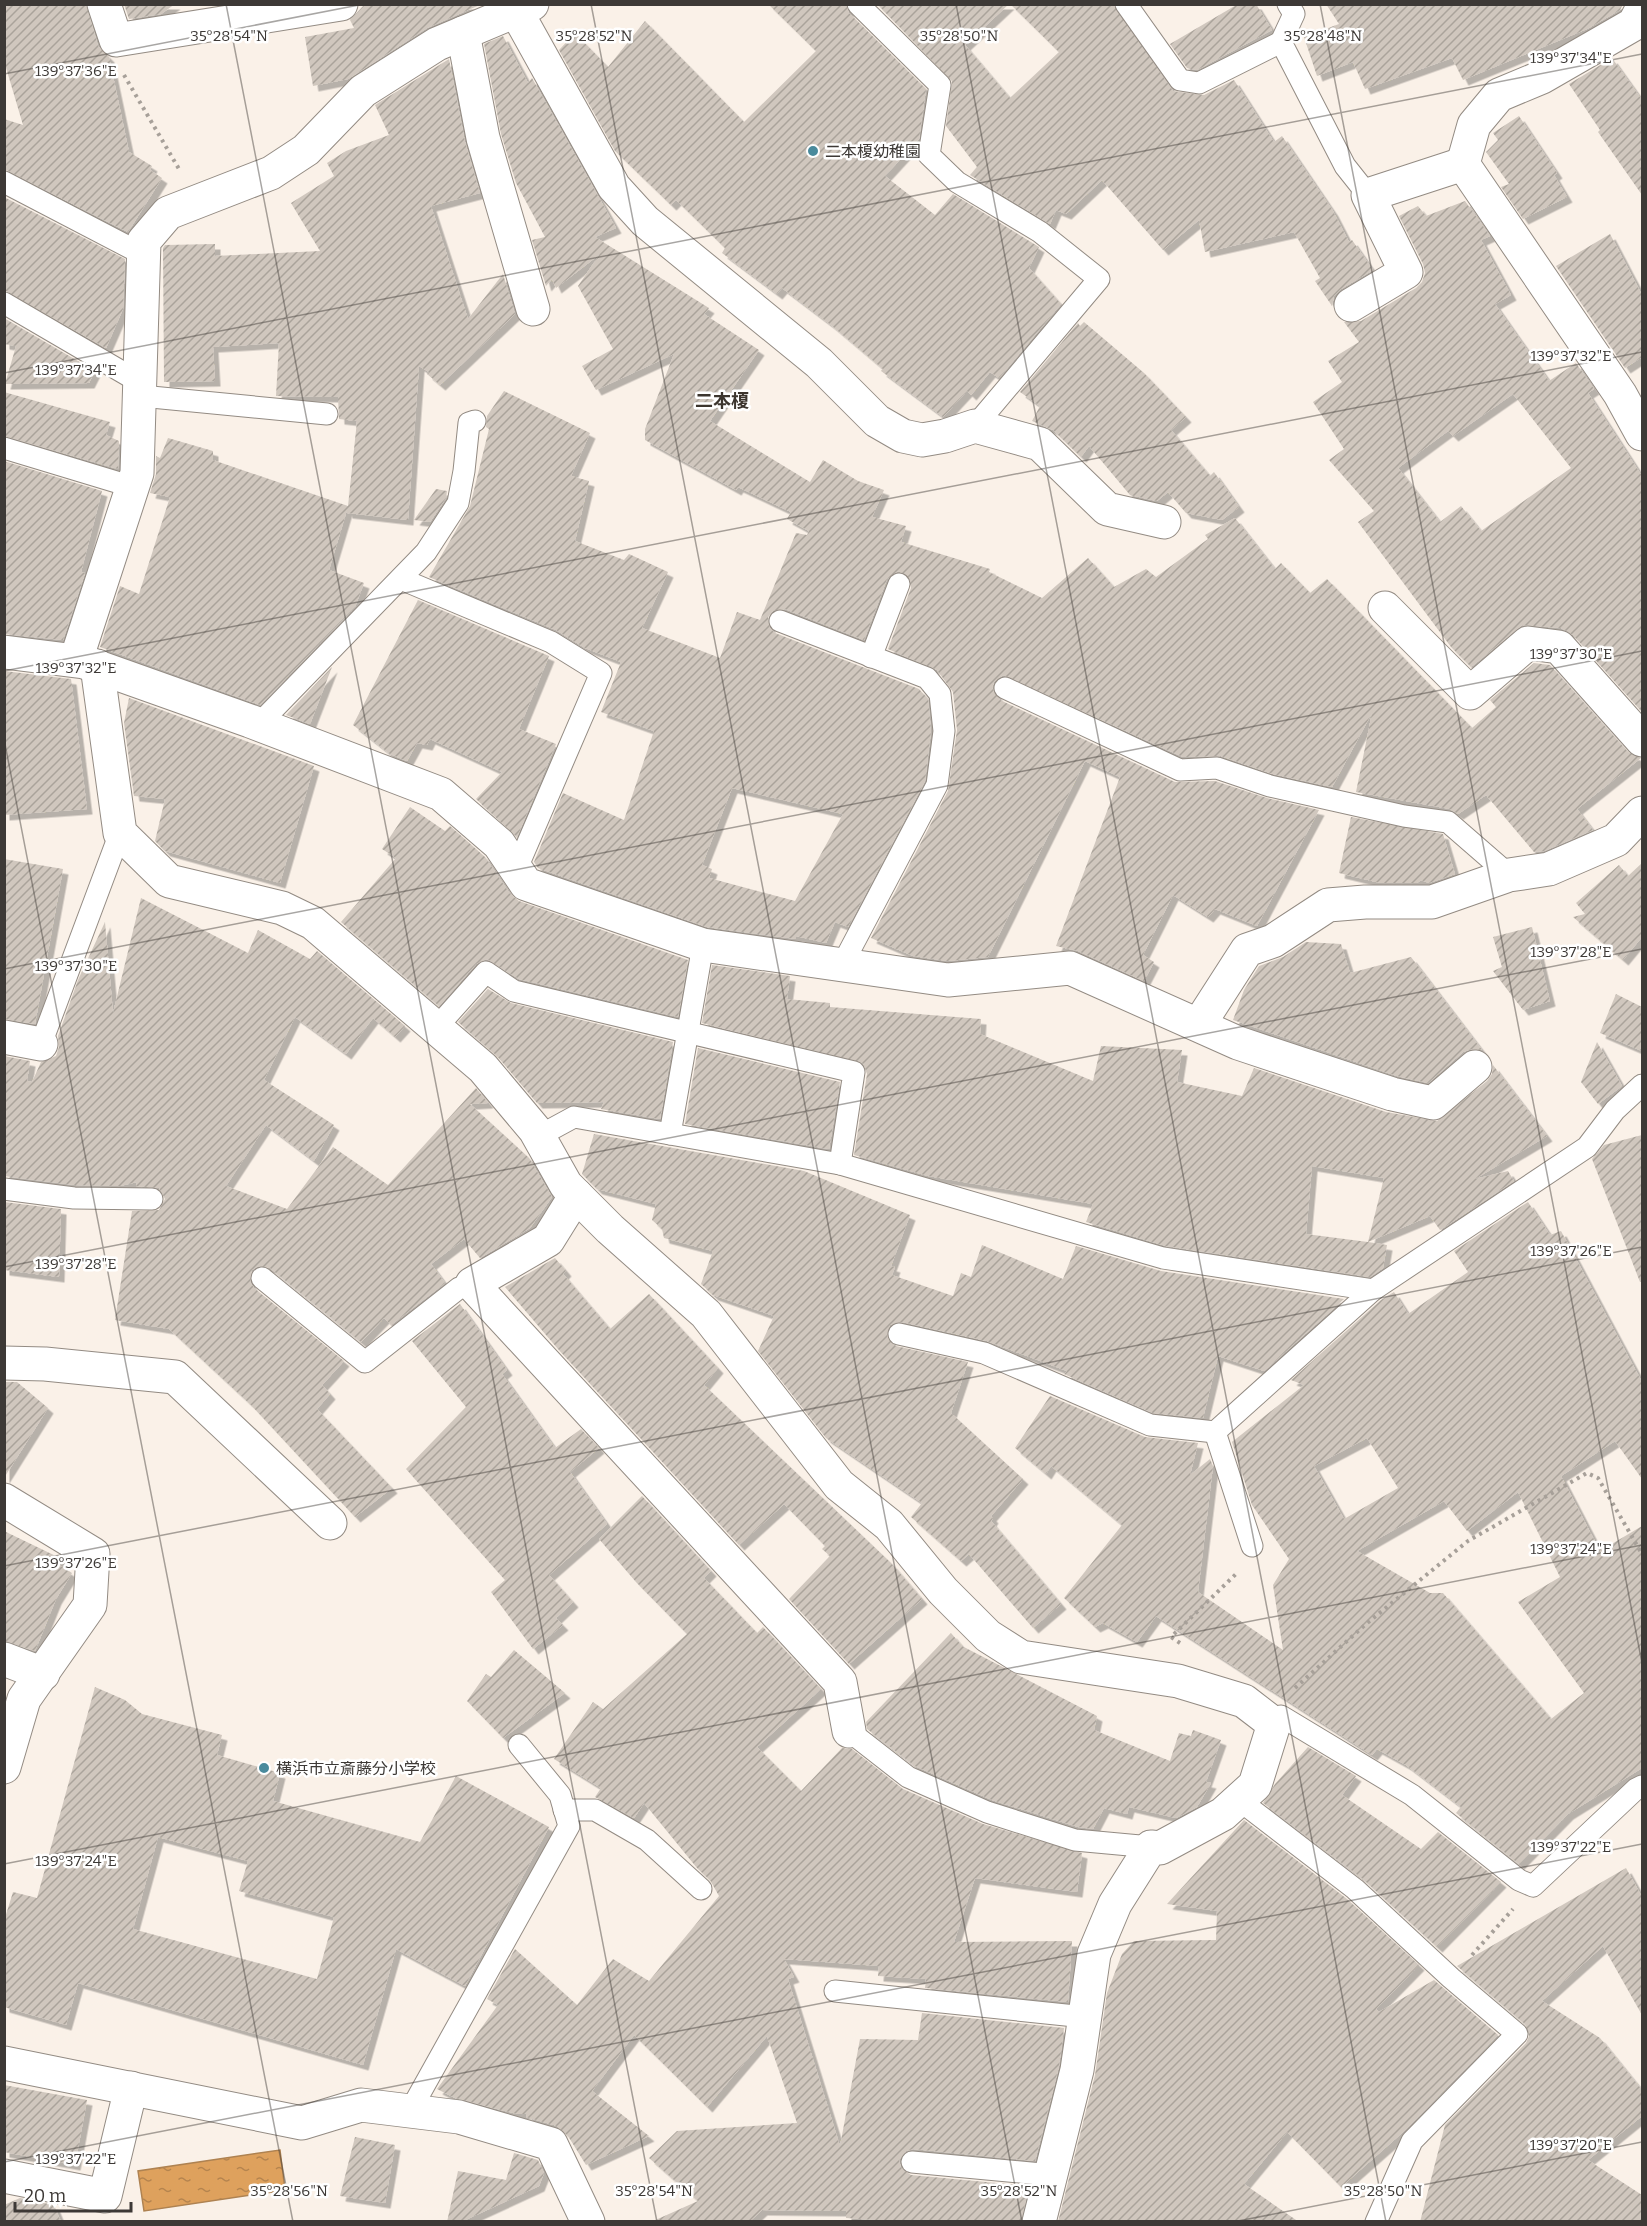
<svg xmlns="http://www.w3.org/2000/svg" width="1647" height="2226" font-family="Bitter,'Noto Sans JP',serif">
<defs>
<pattern id="water-ripples" width="26" height="14" patternUnits="userSpaceOnUse" patternTransform="scale(1.5)"><rect width="26" height="14" fill="#dea15d"/><path d="M2 4q2-2 4 0t4 0M15 11q2-2 4 0t4 0" fill="none" stroke="#b5844e"/></pattern>
<pattern id="building-hatch" width="6" height="6" patternUnits="userSpaceOnUse" patternTransform="scale(1.5)"><rect width="6" height="6" fill="#d0c7be"/><path d="M-1 1l2-2M0 6l6-6M5 7l2-2" fill="none" stroke="#aaa39b"/></pattern>
<filter id="shadow"><feDropShadow dx="5.5" dy="5.5" stdDeviation="0" flood-color="#0004"/></filter>
</defs>
<rect width="100%" height="100%" fill="#faf1e8"/>
<polygon fill="url(#water-ripples)" stroke="#ae8251" stroke-width="1.5" points="280,2150 285,2190 144,2211 138,2171"/>
<g fill="url(#building-hatch)" fill-rule="evenodd" filter="url(#shadow)">
<polygon points="4,4 86,4 98,46 109,57 129,152 152,166 150,170 162,178 128,232 4,169 4,119 23,125 4,61"/>
<polygon points="124,4 175,4 161,14 129,19"/>
<polygon points="365,4 482,4 427,28 348,79 313,86 305,37 354,28 350,20"/>
<polygon points="768,4 846,4 849,13 926,89 919,139 885,176 935,215 953,194 1039,247 1029,268 1061,304 999,378 990,372 971,395 967,391 943,417 881,371 883,369 831,325 782,288 777,294 722,253 725,248 676,200 671,205 615,151 559,50 575,33 608,67 645,21 744,122 816,51"/>
<polygon points="877,4 1009,4 965,45 1010,98 1059,52 1010,4 1113,4 1173,91 1204,95 1234,80 1274,142 1282,136 1333,211 1349,242 1352,240 1373,270 1341,289 1334,296 1332,306 1315,281 1320,278 1294,232 1205,252 1199,220 1163,250 1102,180 1066,214 1056,210 1050,224 970,175 977,167 946,126 952,81"/>
<polygon points="1238,4 1256,4 1272,30 1197,70 1187,68 1170,44"/>
<polygon points="1326,4 1623,4 1620,10 1587,29 1463,80 1452,58 1365,89 1353,62 1317,76 1304,37 1339,24"/>
<path d="M503 36 528 83 532 78 616 228 595 237 709 308 704 314 759 350 710 421 810 482 823 460 858 481 884 490 872 517 906 526 901 542 990 569 989 572 1042 598 1088 558 1114 587 1146 569 1156 577 1208 539 1205 535 1235 518 1275 569 1281 563 1310 593 1327 579 1472 728 1496 707 1490 700 1534 663 1550 665 1628 752 1641 758 1577 809 1593 830 1544 851 1534 852 1486 795 1458 814 1450 809 1356 792 1372 713 1332 787 1273 774 1221 756 1183 757 1003 675 994 682 992 688 1000 700 1175 782 1215 781 1267 798 1319 810 1257 926 1215 909 1208 917 1173 895 1143 955 1154 962 1144 981 1078 951 1056 946 1120 777 1085 761 988 957 948 961 913 956 871 938 948 791 957 730 953 692 937 670 888 649 911 588 908 576 898 571 887 579 864 640 785 609 773 611 768 617 770 628 775 633 919 689 928 699 931 731 925 781 848 927 835 922 826 943 796 936V939L707 927 538 868 534 862 563 793 624 820 654 731 601 712 621 662 585 648 556 630 429 577 470 506 489 429 486 427 487 416 504 391 590 433 571 476 589 481 575 541 624 560 629 554 668 572 642 628 720 658 737 612 760 620 796 533 807 535 809 531 787 519 791 512 738 487 736 490 645 440V429L674 354 596 390 582 366 613 349 578 286 600 254 556 288 552 279 546 286 532 240 545 237 516 183 501 134 484 44ZM732 788 843 814 795 901 709 878 712 869 702 865Z"/>
<polygon points="1612,58 1642,100 1642,195 1598,132 1600,130 1569,84"/>
<polygon points="449,59 465,142 480,193 431,206 468,319 503,274 515,314 440,385 427,374 429,372 419,366 408,520 347,513 347,510 329,570 364,583 355,607 260,705 100,647 120,586 139,594 170,497 150,493 156,474 156,456 160,458 168,438 213,451 213,460 348,506 357,421 339,419 338,397 276,396 279,343 213,347 215,381 164,382 163,248 165,245 215,244 215,256 320,251 291,203 334,176 327,163 346,151 389,135 375,105"/>
<polygon points="1519,116 1557,173 1554,175 1567,197 1523,219 1501,187 1509,184 1486,152 1498,140 1493,133"/>
<polygon points="4,197 125,259 123,309 106,348 4,290"/>
<path d="M1465 201 1490 236 1481 240 1511 295 1495 304 1549 381 1576 363 1594 389 1588 393 1642 476V712L1573 635 1561 628 1522 625 1471 667 1451 647 1358 522 1374 511 1329 460 1344 449 1313 402 1342 382 1328 361 1359 342 1344 322 1361 321 1416 288 1422 282 1425 273 1423 264 1399 216 1418 206 1426 216ZM1513 394 1571 468 1481 531 1461 506 1440 522 1398 468 1448 431 1453 436Z"/>
<polygon points="1610,234 1642,295 1642,357 1625,368 1556,266"/>
<polygon points="4,318 95,371 89,383 5,384 16,346 4,344"/>
<polygon points="1084,322 1144,373 1186,417 1171,430 1210,476 1214,472 1239,507 1222,520 1186,513 1168,492 1157,501 1130,495 1089,446 1081,457 1053,430 1032,421 1040,406 1020,392 1078,323 1080,326"/>
<polygon points="4,392 110,422 106,435 119,441 118,469 4,436"/>
<polygon points="4,461 102,491 81,572 85,573 63,640 4,634"/>
<polygon points="436,489 447,491 446,498 430,522 414,520"/>
<polygon points="418,600 549,656 519,729 556,744 517,837 476,799 502,772 430,739 427,745 417,743 407,761 390,754 353,725"/>
<polygon points="332,667 310,724 286,715"/>
<polygon points="4,671 71,679 87,809 4,815"/>
<polygon points="129,698 314,766 280,883 165,851 155,841 165,799 134,796 124,723"/>
<polygon points="410,807 445,831 450,826 485,857 510,894 519,901 688,960 678,1017 519,979 487,959 476,964 439,1006 341,922 396,858 382,849"/>
<polygon points="1351,817 1443,834 1455,874 1429,883 1421,880 1417,883 1380,883 1339,873"/>
<polygon points="4,859 63,869 35,1024 4,1019"/>
<polygon points="1642,863 1642,937 1623,960 1573,917 1585,914 1576,903 1619,865 1628,876"/>
<polygon points="141,898 248,953 258,930 310,959 317,951 405,1026 395,1037 373,1018 346,1054 295,1017 264,1080 334,1125 314,1161 266,1125 226,1186 287,1209 333,1147 388,1185 476,1088 488,1103 470,1104 529,1158 552,1197 530,1228 480,1258 464,1239 431,1264 445,1283 391,1325 384,1318 361,1342 270,1268 258,1266 252,1270 250,1282 254,1288 344,1361 322,1385 330,1394 317,1409 392,1488 355,1517 251,1405 169,1329 115,1320 132,1211 159,1210 165,1199 159,1188 136,1186 137,1182 120,1186 75,1185 4,1176 4,1056 30,1061 27,1081 32,1082 41,1062 56,1056 59,1047 58,1036 78,980 105,922 113,1013"/>
<polygon points="1532,927 1550,1001 1523,1010 1493,971 1502,967 1493,937"/>
<polygon points="1306,942 1341,944 1350,973 1411,957 1482,1050 1472,1049 1463,1052 1428,1083 1397,1076 1233,1020 1244,990 1259,966 1283,957"/>
<path d="M712 965 790 976 787 999 830 1003V1007L981 1019 980 1034 1093 1081 1101 1046 1182 1050 1177 1082 1242 1096 1254 1068 1386 1112 1437 1121 1487 1081 1492 1074 1493 1065 1547 1136 1475 1179 1508 1171 1514 1181 1440 1230 1430 1216 1368 1242 1387 1245 1383 1268 1370 1277 1166 1246 1086 1222 1093 1204 928 1176 854 1155 867 1074 863 1063 702 1023ZM1312 1166 1384 1178 1368 1242 1306 1234Z"/>
<polygon points="488,989 511,1003 673,1042 660,1119 601,1109 604,1102 537,1103 497,1056 458,1022"/>
<polygon points="1616,994 1642,1007 1642,1051 1600,1033"/>
<polygon points="1597,1042 1622,1086 1598,1104 1581,1082"/>
<polygon points="698,1048 840,1082 829,1149 685,1124"/>
<polygon points="594,1134 804,1171 910,1215 891,1266 895,1267 892,1275 953,1296 961,1273 971,1277 982,1245 1063,1279 1076,1246 1161,1271 1344,1299 1264,1371 1218,1356 1203,1418 1153,1413 1064,1374 1067,1371 987,1341 902,1322 890,1325 887,1337 896,1346 968,1362 951,1413 1023,1479 991,1516 993,1518 991,1521 1061,1604 1033,1628 969,1554 961,1561 911,1517 922,1503 826,1438 758,1351 774,1316 713,1295 701,1284 713,1251 664,1238 662,1229 652,1220 656,1204 597,1189 582,1174"/>
<polygon points="1642,1135 1642,1282 1640,1282 1592,1159 1604,1145"/>
<polygon points="4,1202 61,1209 59,1277 4,1270"/>
<path d="M1528 1202 1550 1235 1561 1231 1642 1382V1479L1615 1441 1561 1476 1600 1551 1642 1526V1768L1568 1814 1519 1864 1456 1813 1461 1807 1406 1765 1377 1749 1372 1755 1156 1616 1137 1642 1103 1623 1095 1627 1064 1598 1122 1525 1051 1466 1046 1474 1015 1448 1050 1396 1145 1437 1198 1443 1190 1475 1210 1459 1213 1466 1198 1592 1283 1650 1273 1585 1289 1559 1252 1505 1232 1442 1304 1385 1291 1380 1381 1300 1394 1292 1408 1314 1468 1272 1454 1251ZM1367 1438 1398 1488 1344 1519 1314 1466ZM1518 1492 1560 1577 1518 1602 1584 1693 1551 1719 1443 1593H1430L1357 1551 1444 1501 1467 1531Z"/>
<polygon points="555,1258 566,1271 563,1274 610,1329 649,1294 718,1368 704,1385 891,1563 922,1599 849,1664 789,1599 830,1556 822,1549 825,1546 784,1504 739,1545 558,1349 505,1287"/>
<polygon points="460,1304 507,1370 502,1374 555,1448 581,1429 599,1448 570,1472 607,1524 549,1575 573,1602 556,1618 563,1625 533,1649 491,1592 505,1580 406,1469 466,1407 412,1341"/>
<polygon points="4,1382 17,1382 48,1408 4,1478"/>
<polygon points="642,1496 711,1571 704,1578 757,1633 763,1627 821,1689 757,1747 801,1791 842,1748 852,1749 903,1789 983,1824 1082,1853 1077,1892 975,1878 954,1942 1072,1941 1068,2002 925,1988 926,1979 878,1976 879,1966 784,1959 794,1977 788,1979 840,2146 860,2039 918,2040 922,2013 1064,2028 1059,2066 1035,2161 913,2149 906,2151 899,2160 901,2168 911,2175 1029,2186 1021,2222 906,2222 846,2218 846,2211 762,2210 749,2222 651,2222 698,2201 649,2158 677,2131 797,2123 767,2036 707,2107 634,2035 592,2091 649,2136 586,2165 568,2136 557,2126 526,2117 527,2114 517,2114 455,2098 437,2089 498,2005 487,1999 515,1949 577,2005 613,1959 649,1981 719,1896 710,1880 697,1868 644,1803 634,1818 595,1797 601,1788 554,1759 593,1702 603,1709 687,1634 636,1582 599,1539"/>
<polygon points="4,1531 62,1559 59,1565 72,1573 56,1599 35,1651 4,1641"/>
<polygon points="951,1633 962,1646 1097,1716 1094,1730 1170,1761 1179,1733 1191,1736 1193,1730 1221,1740 1206,1782 1211,1783 1197,1807 1176,1818 1129,1807 1127,1814 1104,1808 1093,1829 1078,1827 992,1800 915,1766 867,1729 866,1722"/>
<polygon points="514,1650 565,1693 503,1738 467,1701 486,1674 491,1677"/>
<path d="M95 1687 125 1700 142 1714 222 1735 217 1755 280 1773 273 1801 420 1842 456 1776 549 1827 465 1986 396 1949 363 2065 78 1983 66 2025 4 2007V1921L13 1892 37 1898ZM158 1837 248 1861 239 1891 334 1917 317 1979 133 1929Z"/>
<polygon points="1308,1747 1356,1776 1342,1795 1421,1849 1438,1832 1501,1882 1437,1947 1363,1879 1263,1803 1275,1784"/>
<polygon points="1244,1820 1347,1899 1419,1965 1376,2009 1379,2012 1434,1980 1498,2035 1402,2133 1341,2187 1287,2132 1244,2184 1299,2222 1058,2222 1095,2075 1107,1993 1122,1954 1134,1941 1216,1940 1217,1911 1167,1904"/>
<polygon points="1626,1868 1642,1897 1642,2015 1603,1946 1542,2001 1600,2038 1642,2090 1642,2116 1588,2160 1642,2195 1642,2222 1420,2222 1445,2125 1526,2043 1529,2036 1525,2024 1457,1966"/>
<polygon points="4,2085 87,2100 75,2165 4,2152"/>
<polygon points="355,2137 395,2145 385,2203 340,2196"/>
<polygon points="514,2153 538,2160 544,2173 539,2186 461,2222 447,2222 458,2171 506,2180"/>
<polygon points="20,2198 54,2205 61,2222 4,2222 4,2205"/>
</g>
<g fill="none" stroke-linecap="round" stroke-linejoin="round">
<g stroke="#938b83" stroke-width="23">
<g id="lane">
<polyline points="858,4 940,85 929,155 957,182 1040,232 1099,279 975,426"/>
<polyline points="1126,4 1180,80 1199,83 1281,42"/>
<polyline points="1288,4 1294,14 1281,42 1345,166 1368,195"/>
<polyline points="4,182 144,255"/>
<polyline points="4,303 141,383"/>
<polyline points="141,396 327,414"/>
<polyline points="4,448 133,487"/>
<polyline points="401,579 551,642 601,673 517,868"/>
<polyline points="780,621 927,678 940,694 944,731 937,785 842,965"/>
<polyline points="871,657 899,584"/>
<polyline points="1005,688 1180,770 1217,768 1270,786 1404,816 1448,822 1509,875"/>
<polyline points="259,724 426,552 458,503 464,471 469,423 475,421"/>
<polyline points="436,1028 486,972 514,991 854,1072 840,1164"/>
<polyline points="41,1044 120,833"/>
<polyline points="670,1134 703,945"/>
<polyline points="539,1136 574,1117 840,1164 1163,1258 1373,1290"/>
<polyline points="4,1189 74,1198 152,1199"/>
<polyline points="262,1278 365,1362 459,1288 472,1284"/>
<polyline points="899,1334 984,1353 1150,1425 1215,1432 1373,1290 1587,1147 1615,1110 1642,1085"/>
<polyline points="1215,1432 1252,1546"/>
<polyline points="1281,1716 1412,1795 1519,1880 1533,1886 1636,1789 1642,1786"/>
<polyline points="849,1731 908,1777 987,1812 1075,1840 1151,1847"/>
<polyline points="1239,1800 1355,1889 1451,1978 1517,2034 1412,2141 1376,2222"/>
<polyline points="564,1810 595,1810 647,1840 701,1889"/>
<polyline points="835,1991 1085,2017"/>
<polyline points="410,2111 569,1826 560,1795 519,1745"/>
<polyline points="912,2162 1052,2175"/>
</g>
</g>
<g stroke="#938b83" stroke-width="35">
<g id="street">
<polyline points="104,4 116,40 341,4"/>
<polyline points="1642,9 1634,24 1542,77 1499,95 1474,125 1463,164 1620,394 1642,434"/>
<polyline points="516,11 614,187 645,221 819,363 877,421 903,436 922,440 945,436 975,426 1040,444 1107,509 1164,522"/>
<polyline points="463,33 483,138 533,309"/>
<polyline points="1351,305 1406,272 1368,195 1463,164"/>
<polyline points="1385,608 1470,693 1528,643 1559,647 1642,740"/>
<polyline points="4,652 84,662 250,721 441,794 499,844 526,884 703,945 948,980 1070,968 1238,1043 1392,1094 1433,1103 1475,1067"/>
<polyline points="76,660 137,473 144,241 168,213 271,173 306,150 363,91 437,44 532,4"/>
<polyline points="97,666 120,833 169,881 282,908 313,923 483,1068 535,1130 566,1185 610,1229 706,1314 839,1485 889,1525 943,1591 988,1636 1021,1657 1178,1681 1244,1701 1274,1724 1255,1785 1223,1814 1160,1848 1151,1847 1115,1904 1094,1954 1077,2070 1039,2222"/>
<polyline points="1200,1023 1247,950 1273,941 1328,905 1365,902 1432,902 1509,875 1549,869 1616,840 1642,813"/>
<polyline points="4,1037 41,1044"/>
<polyline points="576,1195 548,1240 472,1284 840,1682 849,1731"/>
<polyline points="4,1363 45,1364 175,1377 330,1523"/>
<polyline points="4,1500 93,1554 90,1605 24,1699 4,1767"/>
<polyline points="4,1659 43,1674"/>
<polyline points="4,2063 302,2123 361,2105 459,2117 551,2144 588,2222"/>
<polyline points="4,2176 105,2196 131,2088"/>
</g>
</g>
<g stroke="#a7a099" stroke-width="4" stroke-dasharray="3 4.5" stroke-linecap="butt">
<polyline points="124,75 179,169"/>
<polyline points="1180,1643 1171,1637 1237,1573"/>
<polyline points="1295,1688 1366,1624 1468,1541 1587,1473 1598,1478 1642,1554"/>
<polyline points="1472,1955 1513,1909"/>
</g>
<use href="#lane" stroke="#fff" stroke-width="21"/>
<use href="#street" stroke="#fff" stroke-width="33"/>
</g>
<path fill="none" stroke="#3d3936" stroke-width="1.5" stroke-opacity="0.45" d="M226 4 657 2222M591 4 1022 2222M956 4 1386 2222M1320 4 1642 1663M4 74 364 4M4 373 1642 54M4 671 1642 352M4 739 293 2222M4 969 1642 651M4 1267 1642 949M4 1566 1642 1247M4 1864 1642 1545M4 2162 1642 1844M1233 2222 1642 2142"/>
<g fill="#498a9c" stroke="#fff" stroke-width="2">
<circle cx="813" cy="151" r="6"/>
<circle cx="264" cy="1768" r="6"/>
</g>
<g text-anchor="middle" stroke-width="5" stroke-linejoin="round" paint-order="stroke">
<g font-size="16" fill="#3d3936" stroke="#fff" text-anchor="start">
<text x="825" y="157">二本榎幼稚園</text>
<text x="276" y="1774">横浜市立斎藤分小学校</text>
</g>
<g font-size="18" font-weight="bold" fill="#3c352e" stroke="#fff">
<text x="722" y="407">二本榎</text>
</g>
</g>
<g font-size="15" text-anchor="middle" fill="#3d3936" stroke="#fff" stroke-width="5" stroke-linejoin="round" paint-order="stroke">
<text x="229" y="41">35°28'54"N</text>
<text x="594" y="41">35°28'52"N</text>
<text x="959" y="41">35°28'50"N</text>
<text x="1323" y="41">35°28'48"N</text>
<text x="1571" y="63">139°37'34"E</text>
<text x="76" y="76">139°37'36"E</text>
<text x="1571" y="361">139°37'32"E</text>
<text x="76" y="375">139°37'34"E</text>
<text x="1571" y="659">139°37'30"E</text>
<text x="76" y="673">139°37'32"E</text>
<text x="1571" y="957">139°37'28"E</text>
<text x="76" y="971">139°37'30"E</text>
<text x="1571" y="1256">139°37'26"E</text>
<text x="76" y="1269">139°37'28"E</text>
<text x="1571" y="1554">139°37'24"E</text>
<text x="76" y="1568">139°37'26"E</text>
<text x="1571" y="1852">139°37'22"E</text>
<text x="76" y="1866">139°37'24"E</text>
<text x="1571" y="2150">139°37'20"E</text>
<text x="76" y="2164">139°37'22"E</text>
<text x="289" y="2196">35°28'56"N</text>
<text x="654" y="2196">35°28'54"N</text>
<text x="1019" y="2196">35°28'52"N</text>
<text x="1383" y="2196">35°28'50"N</text>
</g>
<rect width="1647" height="2226" fill="none" stroke="#3d3936" stroke-width="12"/>
<path d="M15 2202v9h116v-9" fill="none" stroke="#3d3936" stroke-width="3"/>
<text x="24" y="2202" font-size="18" fill="#3d3936" stroke="#ffffff" stroke-width="4.5" paint-order="stroke">20 m</text>
</svg>
